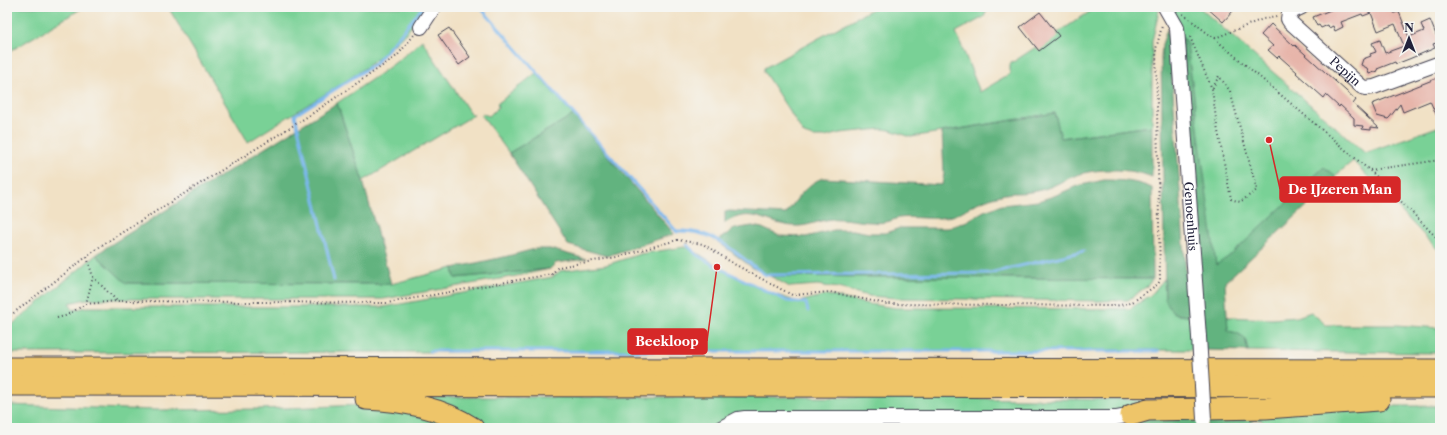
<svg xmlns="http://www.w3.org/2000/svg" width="1447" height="435" font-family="'Libre Caslon Text',serif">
<rect width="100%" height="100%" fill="#f6f6f2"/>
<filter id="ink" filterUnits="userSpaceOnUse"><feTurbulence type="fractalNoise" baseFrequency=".025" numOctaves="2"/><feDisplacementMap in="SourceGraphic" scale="8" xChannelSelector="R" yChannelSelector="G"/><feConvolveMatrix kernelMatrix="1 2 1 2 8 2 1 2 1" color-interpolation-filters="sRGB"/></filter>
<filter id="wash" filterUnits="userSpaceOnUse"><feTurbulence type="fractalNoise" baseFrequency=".012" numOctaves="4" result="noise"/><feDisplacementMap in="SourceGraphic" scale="16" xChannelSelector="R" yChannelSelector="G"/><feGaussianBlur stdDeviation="0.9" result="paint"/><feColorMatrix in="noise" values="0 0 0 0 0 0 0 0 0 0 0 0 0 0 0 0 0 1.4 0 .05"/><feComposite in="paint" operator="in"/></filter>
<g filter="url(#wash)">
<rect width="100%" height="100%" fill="#f1e1c5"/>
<g fill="#79d196" stroke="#4e7a68">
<polygon points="7,7 84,7 7,53"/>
<path d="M168 7H425C402 47 357 74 319 98 295 112 272 127 248 142Z"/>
<polygon points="876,7 988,7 984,17 956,32 980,92 1010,74 1010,64 1097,7 1157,7 1159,10 1157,20 1152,41 1152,126 1060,138 1055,113 911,137 890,130 882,129 840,133 825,137 813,137 804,134 764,72 764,68"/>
<polygon points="1172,7 1199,7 1365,153 1440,126 1440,252 1353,161 1208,281"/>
<path d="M422 40 470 113 474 115 363 181 337 103C366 83 397 64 422 40Z"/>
<polygon points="536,73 573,115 509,153 481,115 483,114 489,116 498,107 497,104"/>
<polygon points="684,247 691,249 734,276 771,293 798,302 827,295 868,304 896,308 1130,309 1152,294 1164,279 1165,298 1178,315 1189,316 1192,350 7,353 7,329 96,255 127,283 391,284 453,268 455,278 550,269 511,277 383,299 86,299 69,303 73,310 87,307 384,307 553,277 560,271 606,265 640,254"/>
<polygon points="770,276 1153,279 1146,287 1128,300 1099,301 897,298 869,296 838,288 817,285 790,287"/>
<polygon points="1311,312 1326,325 1395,325 1440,328 1440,353 1248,351 1245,338 1237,333 1228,331 1227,317 1272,319 1297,317"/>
<polygon points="396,397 810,397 1147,400 1116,414 726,421 713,428 479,428"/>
<polygon points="388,404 447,418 436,428 7,428 7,405 156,410 260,409"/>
<polygon points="1360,406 1440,406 1440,428 1266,428 1257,412"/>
<polygon points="1119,421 1113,428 728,428 739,422"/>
</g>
<g fill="#62b37f" stroke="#426a5d">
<path d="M1167 29 1171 64 1189 316C1174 315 1170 312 1165 298L1161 58 1162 44Z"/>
<polygon points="1182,36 1187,44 1216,265 1231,255 1324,167 1337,178 1225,282 1228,331 1237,333 1245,338 1248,351 1204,350"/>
<polygon points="337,103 363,181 391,284 126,283 96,255 107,247"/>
<path d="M1055 113 1061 138 1152 126V177C1130 168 1095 167 1072 177 1060 182 1049 189 1036 191 1028 193 1019 193 1012 193 1002 194 992 197 982 201 970 205 960 215 947 217 931 220 914 216 898 218 895 219 893 220 890 221 884 223 878 223 872 222 859 222 846 218 833 219 819 220 808 227 794 226 767 225 753 205 725 223V212L729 211 786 214C796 200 807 183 823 178L942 185 944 173 942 132Z"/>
<polygon points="573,115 665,223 674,234 607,256 568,245 509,153"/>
<path d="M1104 180C1121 180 1136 181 1152 188L1153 279 770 276 753 268 717 241 734 229 752 226 762 228 780 236 806 237 834 230H853L869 233H885L900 228H948L965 222 984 211 1002 205 1038 201 1054 196 1077 186Z"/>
<polygon points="535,249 550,249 586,259 556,263 550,269 455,278 453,268 504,257"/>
<polygon points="1257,412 1261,420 1251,421 1255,428 1208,428 1207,413"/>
<polygon points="1198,413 1198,428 1128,428 1139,418"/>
</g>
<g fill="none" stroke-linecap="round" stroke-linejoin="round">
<g stroke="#7cb8ee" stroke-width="3">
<polyline points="480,7 677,232"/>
<path d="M676 231C718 229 734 254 766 275L990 273 1084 251"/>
<polyline points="687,245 697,255 717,267 787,301 806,303 808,311"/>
<polyline points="334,280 295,115 376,63 423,7"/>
<polyline points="429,351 1159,351"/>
</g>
</g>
<g id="blocks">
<g fill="#e7b5aa">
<polygon points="1206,7 1228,7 1233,11 1223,22"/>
<polygon points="1338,7 1392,7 1394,13 1399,12 1409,37 1424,31 1421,24 1430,20 1439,42 1433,44 1435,48 1409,59 1396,64 1395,62 1377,69 1378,71 1369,74 1367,68 1361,65 1363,59 1371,56 1370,54 1376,52 1372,43 1380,40 1385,53 1404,46 1395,24 1378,31 1371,13 1363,16 1362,14 1341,22 1343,27 1335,31 1333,26 1329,28 1328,25 1321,28 1319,25 1317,26 1313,17"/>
<polygon points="1040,12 1059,36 1039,51 1020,27"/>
<polygon points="1271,24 1294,46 1295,45 1356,100 1353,104 1379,128 1371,127 1371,130 1362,129 1363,126 1354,125 1354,118 1340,105 1339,107 1326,95 1324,98 1296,73 1297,72 1279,56 1277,58 1268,50 1273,46 1261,35"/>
<polygon points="449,28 470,57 459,65 438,35"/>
<polygon points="1440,77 1440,123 1430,101 1403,112 1400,104 1390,117 1388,119 1377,116 1372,104"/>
</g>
</g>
</g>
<g filter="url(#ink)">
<use href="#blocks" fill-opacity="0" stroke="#413f50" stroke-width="1"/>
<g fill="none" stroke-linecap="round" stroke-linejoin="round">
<g stroke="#413f50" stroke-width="16">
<g id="minor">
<path id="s1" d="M1165 7 1177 28 1199 337"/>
<path id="s2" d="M1302 7 1289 13 1288 19 1290 22 1362 87 1366 88 1374 87 1440 63"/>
<polyline points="421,27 434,7"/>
<polyline points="721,428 738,419 745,418 1116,418 1131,415"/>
</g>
</g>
<g stroke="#413f50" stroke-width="23">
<g id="highway">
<polyline points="7,368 1440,370"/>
<polyline points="7,385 1440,387"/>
<path d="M366 399C403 401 441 407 473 428"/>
<polyline points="1131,415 1148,410 1266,408 1379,400"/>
</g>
</g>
<g stroke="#413f50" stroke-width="2" stroke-dasharray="1 3" stroke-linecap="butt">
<polyline points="1183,14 1215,39 1375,175 1440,241"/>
<polyline points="1190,37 1212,89 1217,126 1231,199 1240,202 1257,190 1230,91 1219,76 1212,89"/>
<polyline points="1215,38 1263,19 1277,17"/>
<polyline points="1370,170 1440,160"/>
<polyline points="93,277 117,301"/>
<polyline points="86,304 117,301 387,303 552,274 558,267 617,257 677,240 703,244 734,264 792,295 830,292 887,304 1115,306 1131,303 1158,284 1160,281 1156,49 1162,26"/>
<polyline points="7,318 102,245 310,115 397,56 414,35"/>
<polyline points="57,318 65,316 86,304 93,277 87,257"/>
</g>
<use href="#minor" stroke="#fff" stroke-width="14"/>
<use href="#highway" stroke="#eec569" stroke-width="21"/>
<g stroke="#413f50" stroke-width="16" stroke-linecap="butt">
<polyline id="minor-bridge" points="1199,337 1204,419"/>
</g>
<use href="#minor-bridge" stroke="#fff" stroke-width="14"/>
</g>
</g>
<g text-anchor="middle" stroke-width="3" stroke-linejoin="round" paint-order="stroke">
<g font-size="12" fill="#22223b" stroke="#f6f6f2">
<text dy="4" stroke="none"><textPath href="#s2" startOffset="98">Pepijn</textPath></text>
<text dy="4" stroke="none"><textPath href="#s1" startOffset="213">Genoenhuis</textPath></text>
</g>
</g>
<path fill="none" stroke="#d62828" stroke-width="1.5" d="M1269 140L1280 189M717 267L707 341"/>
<g fill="#d62828" stroke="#f6f6f2" stroke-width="1.5">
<circle cx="1269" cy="140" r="4"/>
<circle cx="717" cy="267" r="4"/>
</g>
<g fill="#d62828" stroke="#d62828" stroke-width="1.5">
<rect x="1280" y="177" width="120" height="25" rx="4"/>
<rect x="628" y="329" width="79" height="25" rx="4"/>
</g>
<g font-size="13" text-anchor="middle" font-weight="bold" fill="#fff">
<text x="1340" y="194">De IJzeren Man</text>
<text x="667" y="346">Beekloop</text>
</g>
<rect width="1447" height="435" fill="none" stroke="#f6f6f2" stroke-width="24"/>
<g transform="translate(1409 38)" stroke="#f6f6f2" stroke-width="3" paint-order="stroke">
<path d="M0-3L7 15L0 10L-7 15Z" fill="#22223b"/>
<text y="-6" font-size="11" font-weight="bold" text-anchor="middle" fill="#22223b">N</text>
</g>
</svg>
